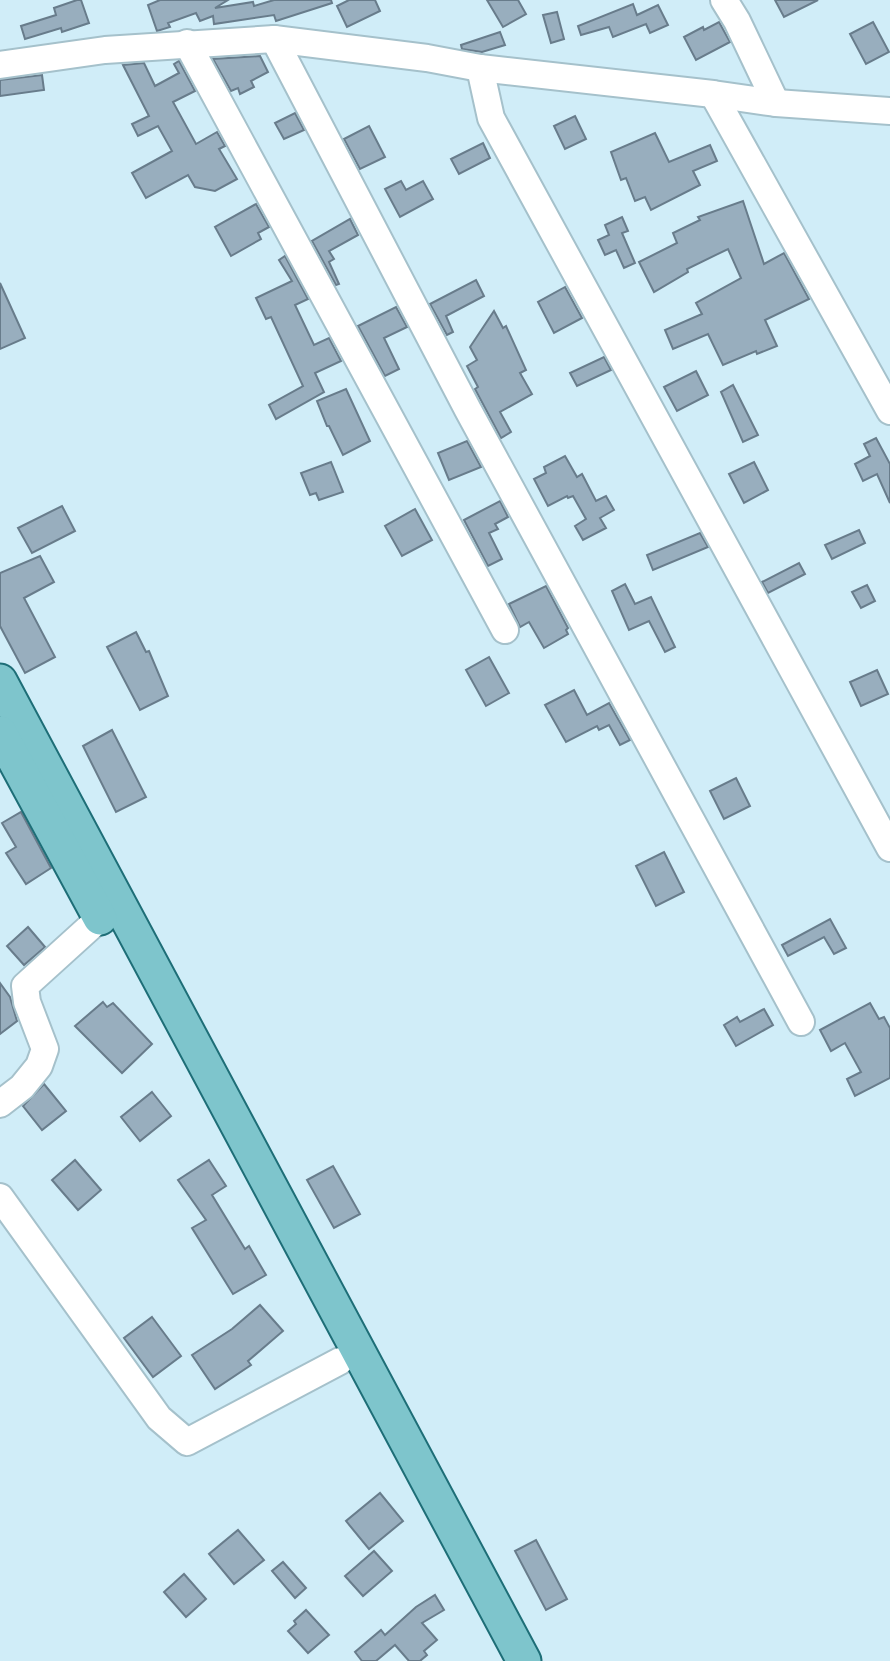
<svg xmlns="http://www.w3.org/2000/svg" width="890" height="1661" font-family="'IBM Plex Sans',sans-serif">
<rect width="100%" height="100%" fill="#d0edf8"/>
<g fill="#98aebe" stroke="#687c8b" stroke-width="2">
<polygon points="77,0 81,0 89,23 62,32 61,28 25,39 21,26 56,15 54,8"/>
<polygon points="160,0 228,0 215,8 253,2 254,6 274,0 331,0 332,3 276,21 274,15 214,24 213,16 200,21 196,13 168,23 170,27 157,31 148,5"/>
<polygon points="349,0 375,0 380,11 347,27 337,6"/>
<polygon points="487,0 518,0 526,14 503,27"/>
<polygon points="775,0 818,0 784,17"/>
<polygon points="633,4 637,15 658,5 668,25 650,33 646,24 613,37 609,27 581,35 578,26"/>
<polygon points="557,12 564,39 551,43 543,15"/>
<polygon points="719,22 730,42 696,60 684,37 703,27 704,30"/>
<polygon points="873,22 889,52 866,64 850,34"/>
<polygon points="500,32 505,45 482,52 462,49 461,45"/>
<polygon points="260,56 268,72 251,81 254,87 240,94 238,88 231,91 213,59"/>
<polygon points="179,61 195,91 173,102 196,144 217,132 225,146 219,149 237,179 215,191 195,187 188,175 146,198 132,173 172,151 158,126 138,136 132,124 149,116 123,65 144,63 155,86 179,73 174,64"/>
<polygon points="42,75 44,90 0,96 0,80"/>
<polygon points="295,113 304,130 284,139 275,123"/>
<polygon points="575,116 586,139 565,149 554,126"/>
<polygon points="369,126 385,157 360,169 344,139"/>
<polygon points="655,133 669,162 710,145 717,161 693,171 700,185 651,210 645,197 635,201 626,178 621,180 611,152"/>
<polygon points="483,143 490,158 459,174 451,159"/>
<polygon points="401,181 406,190 423,181 433,199 400,217 385,189"/>
<polygon points="743,201 764,264 784,253 809,299 765,320 777,346 757,354 756,351 723,365 708,334 673,349 665,330 702,314 696,303 741,278 728,249 687,269 688,272 654,292 639,262 677,243 673,233 700,220 698,217"/>
<polygon points="256,204 269,227 258,233 261,239 231,256 215,227"/>
<polygon points="622,217 628,231 622,233 635,263 624,268 616,250 605,255 598,240 609,235 605,225"/>
<polygon points="350,219 358,235 329,251 334,259 329,262 339,284 336,285 312,241"/>
<polygon points="285,256 308,299 295,305 314,345 329,338 341,361 315,373 324,392 276,419 269,405 303,386 271,317 266,319 256,298 292,281 279,260"/>
<polygon points="476,280 484,296 446,316 453,332 447,335 430,304"/>
<polygon points="0,283 25,338 0,349"/>
<polygon points="565,287 582,318 554,333 538,302"/>
<polygon points="396,307 407,327 384,338 399,369 385,376 358,326"/>
<polygon points="494,311 503,328 506,326 526,370 520,373 532,394 500,412 511,432 501,438 475,389 478,387 467,366 477,360 470,347"/>
<polygon points="604,357 611,370 577,386 570,373"/>
<polygon points="696,371 708,395 677,411 664,387"/>
<polygon points="733,385 758,435 743,442 721,392"/>
<polygon points="346,389 370,441 343,455 329,426 327,426 317,401"/>
<polygon points="876,438 890,464 890,503 877,474 863,481 855,464 870,456 864,444"/>
<polygon points="467,441 481,467 449,480 438,453"/>
<polygon points="565,456 577,477 582,474 596,501 606,496 614,510 600,518 606,528 583,540 575,526 586,519 573,496 568,498 567,496 548,506 534,479 546,473 544,467"/>
<polygon points="331,462 343,492 319,500 316,493 310,495 301,473"/>
<polygon points="754,462 768,490 744,503 729,474"/>
<polygon points="500,501 508,517 495,524 498,529 489,533 502,559 488,566 464,520"/>
<polygon points="62,506 75,531 32,553 18,528"/>
<polygon points="415,509 432,540 402,556 385,526"/>
<polygon points="859,530 865,543 832,559 825,545"/>
<polygon points="700,533 708,547 653,570 647,555"/>
<polygon points="40,556 54,582 24,598 55,657 25,673 0,626 0,573"/>
<polygon points="799,563 805,574 768,593 762,582"/>
<polygon points="625,584 635,604 651,597 675,647 665,652 649,621 629,630 612,591"/>
<polygon points="867,585 875,601 861,608 852,592"/>
<polygon points="546,586 568,628 566,630 568,634 544,648 529,622 520,627 509,604"/>
<polygon points="136,632 146,652 149,651 168,696 140,710 107,647"/>
<polygon points="489,657 509,693 486,706 466,670"/>
<polygon points="877,670 888,694 861,706 850,682"/>
<polygon points="574,690 587,715 609,703 630,740 620,745 609,725 599,730 597,726 566,742 545,705"/>
<polygon points="112,730 146,797 116,812 83,746"/>
<polygon points="736,778 750,806 724,819 710,791"/>
<polygon points="21,812 51,868 26,884 6,853 16,847 2,823"/>
<polygon points="664,852 684,892 656,906 636,866"/>
<polygon points="830,919 846,948 834,954 824,937 788,956 782,945"/>
<polygon points="28,927 45,947 24,965 7,946"/>
<polygon points="0,983 10,997 17,1021 0,1034"/>
<polygon points="103,1002 107,1007 113,1003 152,1044 122,1073 75,1026"/>
<polygon points="870,1003 879,1019 884,1017 890,1028 890,1078 855,1096 847,1079 861,1072 845,1043 831,1051 820,1030"/>
<polygon points="764,1009 773,1025 736,1046 724,1025 737,1017 740,1022"/>
<polygon points="44,1084 66,1111 42,1130 23,1106"/>
<polygon points="152,1092 171,1116 140,1141 121,1117"/>
<polygon points="75,1160 101,1190 78,1210 52,1180"/>
<polygon points="209,1160 226,1186 212,1195 245,1249 249,1246 266,1275 233,1294 192,1228 206,1220 178,1180"/>
<polygon points="333,1166 360,1214 334,1228 307,1180"/>
<polygon points="260,1305 283,1331 248,1361 251,1365 215,1389 192,1355 232,1329"/>
<polygon points="152,1317 181,1356 153,1377 124,1338"/>
<polygon points="380,1493 403,1521 369,1549 346,1521"/>
<polygon points="238,1530 264,1560 234,1584 209,1554"/>
<polygon points="536,1540 567,1599 546,1610 515,1551"/>
<polygon points="374,1551 392,1571 363,1596 345,1576"/>
<polygon points="283,1562 306,1588 295,1598 272,1571"/>
<polygon points="184,1574 206,1599 186,1617 164,1592"/>
<polygon points="435,1595 444,1610 422,1623 437,1640 424,1651 427,1655 420,1661 409,1661 395,1645 376,1661 362,1661 355,1652 381,1630 385,1635 416,1607"/>
<polygon points="306,1610 329,1635 308,1653 288,1631 296,1624 294,1621"/>
</g>
<g fill="none" stroke-linecap="round" stroke-linejoin="round">
<g stroke="#a5c1cb" stroke-width="30">
<g id="minor">
<polyline points="724,0 737,21 776,103"/>
<polyline points="274,39 468,410 801,1022"/>
<polyline points="187,43 505,630"/>
<polyline points="0,65 105,50 274,39 427,58 480,68 713,94 776,103 890,111"/>
<polyline points="480,68 491,118 890,848"/>
<polyline points="713,94 890,411"/>
<polyline points="0,1104 22,1087 39,1066 45,1049 27,1002 25,986 100,918"/>
<polyline points="0,1197 159,1418 187,1442 340,1361"/>
</g>
</g>
<g stroke="#1e6e77" stroke-width="37">
<g id="major">
<polyline points="0,681 524,1661"/>
<polyline points="0,733 100,918"/>
</g>
</g>
<use href="#minor" stroke="#fff" stroke-width="26"/>
<use href="#major" stroke="#7ec5cc" stroke-width="33"/>
</g>
</svg>
